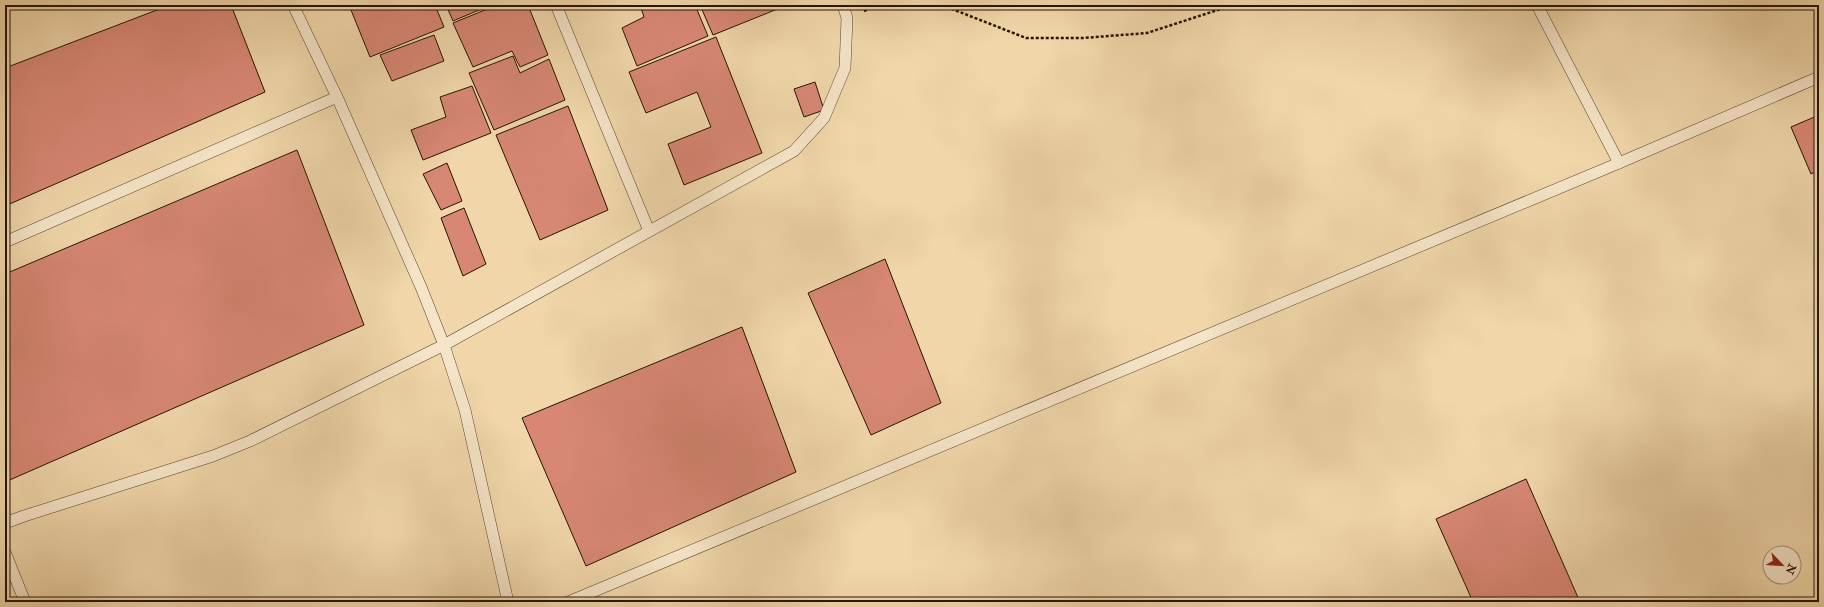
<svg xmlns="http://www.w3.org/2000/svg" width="1824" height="607" font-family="'IM FELL Double Pica',serif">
<rect width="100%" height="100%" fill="#f0d6a9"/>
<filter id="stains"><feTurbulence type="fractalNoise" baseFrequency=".005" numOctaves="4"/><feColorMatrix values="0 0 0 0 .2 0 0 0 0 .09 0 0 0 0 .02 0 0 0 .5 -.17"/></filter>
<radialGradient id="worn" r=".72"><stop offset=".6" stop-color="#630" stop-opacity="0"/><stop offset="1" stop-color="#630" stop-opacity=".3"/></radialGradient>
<g fill="#d78774" stroke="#251401">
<polygon points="170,5 231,5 265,92 5,206 5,68"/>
<polygon points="349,5 435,5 444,27 370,57"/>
<polygon points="446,5 491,5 453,21"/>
<polygon points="497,5 528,5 548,55 520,67 512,51 473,67 453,23"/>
<polygon points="640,5 695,5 708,36 637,66 622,28 644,17"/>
<polygon points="700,5 779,5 780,8 713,35"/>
<polygon points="434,35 444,61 392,81 380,55"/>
<polygon points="716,37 762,153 684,185 668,144 711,127 697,92 646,113 629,72"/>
<polygon points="513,56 520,73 549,59 565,100 494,130 469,73"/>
<polygon points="815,82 824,110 804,117 794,89"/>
<polygon points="472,86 491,133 423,160 411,130 446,117 440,97"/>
<polygon points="568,106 608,210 540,240 496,135"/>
<polygon points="1819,115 1819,170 1811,174 1791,127"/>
<polygon points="297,150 364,325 5,482 5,274"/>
<polygon points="447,163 462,201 441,210 423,174"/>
<polygon points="464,208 486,264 463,276 441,218"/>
<polygon points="885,259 941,403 871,435 808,293"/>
<polygon points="742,327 796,472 586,566 522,418"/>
<polygon points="1526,479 1580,602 1473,602 1436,519"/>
</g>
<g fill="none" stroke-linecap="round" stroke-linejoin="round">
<g stroke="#58442b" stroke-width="12">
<g id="service">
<polyline points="293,5 337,97 421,287 444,345 465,410 508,602"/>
<polyline points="556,5 649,231"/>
<polyline points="1537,5 1619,163"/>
<polyline points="5,242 337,97"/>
<polyline points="5,523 24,516 213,456 250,441 444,345 794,151 824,118 845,68 847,18 843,5"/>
<polyline points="5,552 25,602"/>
<polyline points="568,602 1619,163 1819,77"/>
</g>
</g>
<g stroke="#251401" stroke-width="2.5" stroke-dasharray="3 2" stroke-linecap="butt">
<polyline points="942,5 1026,38 1083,38 1147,33 1233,5"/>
<polyline points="864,11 879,5"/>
</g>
<use href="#service" stroke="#f5e4c7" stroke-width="11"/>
</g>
<rect width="1824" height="607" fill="none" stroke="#f0d6a9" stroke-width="20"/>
<rect x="6" y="6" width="1812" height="595" fill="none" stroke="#251401" stroke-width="2"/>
<rect x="10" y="10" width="1804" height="587" fill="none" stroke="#251401"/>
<g transform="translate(1782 565) rotate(115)"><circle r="19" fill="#f5e4c7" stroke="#a29178"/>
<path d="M0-3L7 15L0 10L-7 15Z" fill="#8f2418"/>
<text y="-6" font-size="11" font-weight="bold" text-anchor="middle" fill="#251401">N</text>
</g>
<rect width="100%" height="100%" filter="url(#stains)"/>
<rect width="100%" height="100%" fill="url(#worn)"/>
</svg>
